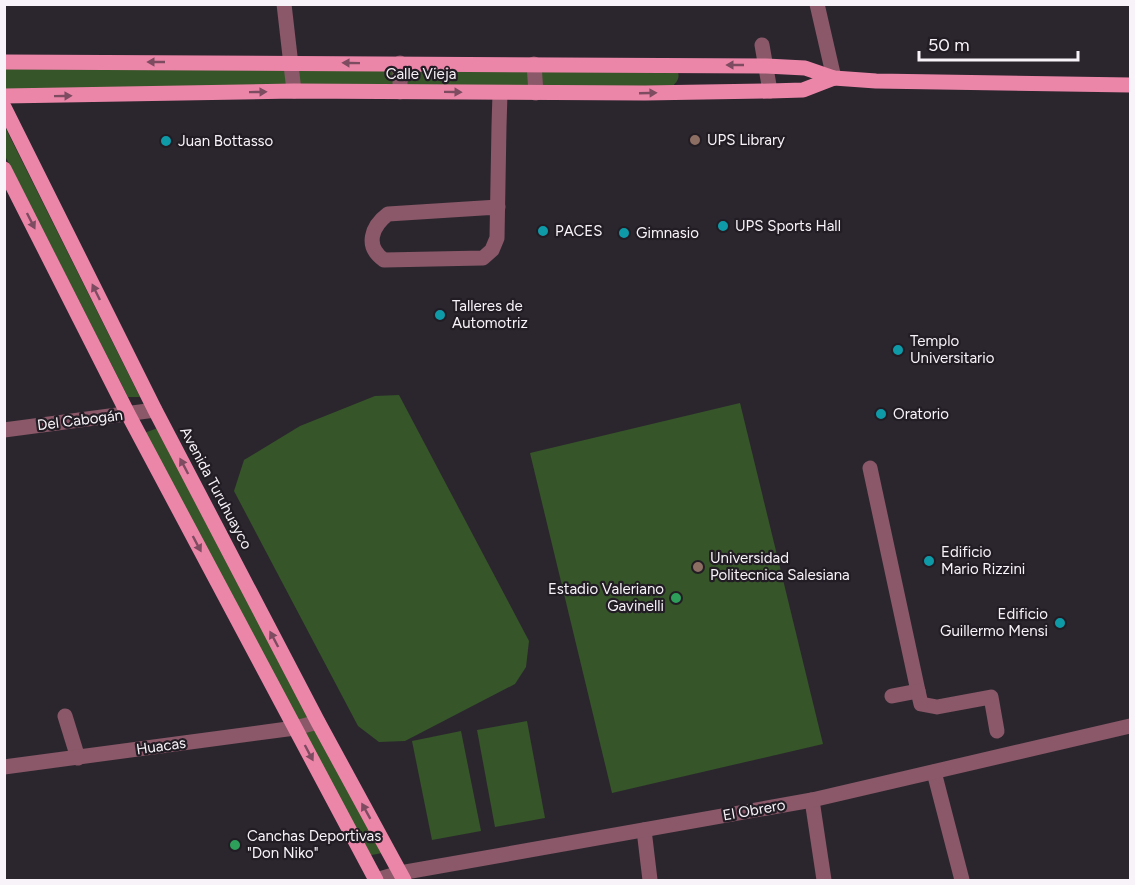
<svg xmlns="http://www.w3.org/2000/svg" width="1135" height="885" font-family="Figtree,sans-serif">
<rect width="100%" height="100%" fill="#2b262e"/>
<g fill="#365529">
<path d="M5 62 677 70C682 80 674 84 667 92L5 96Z"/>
<polygon points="4,125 140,397 128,397 5,156"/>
<polygon points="399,395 529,641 526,667 515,684 405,741 379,742 358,726 234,491 244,460 300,426 375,396"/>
<polygon points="740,403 823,744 612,793 530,453"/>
<polygon points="158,428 313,720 297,724 144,433"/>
<polygon points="527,721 545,818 495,827 477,730"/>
<polygon points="316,726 382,853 367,856 300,730"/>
<polygon points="461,731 481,831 432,840 412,741"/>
</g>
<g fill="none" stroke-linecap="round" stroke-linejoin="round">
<g stroke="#8a5868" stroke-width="15">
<polyline points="284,4 294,91"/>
<polyline points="817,4 834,78"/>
<polyline points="762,45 770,91"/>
<polyline points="400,63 400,92"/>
<polyline points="534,64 536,93"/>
<path d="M498 207 388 214C372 226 364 246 384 260L483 258 492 250 497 238 499 126 500 93"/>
<polyline points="4,430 155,410"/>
<polyline points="870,468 918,691 892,696"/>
<polyline points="918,691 921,704 937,707 991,697 997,731"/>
<polyline points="65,716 78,758"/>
<polyline points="4,767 295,728 318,722"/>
<polyline points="934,772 962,880"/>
<polyline points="812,800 824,880"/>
<polyline points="644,830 650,880"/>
<polyline points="376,880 400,873 812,800 1130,726"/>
</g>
<g stroke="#ec86a9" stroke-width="15">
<polyline points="4,62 766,66 805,68 834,78 876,81 1130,85"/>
<polyline points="4,96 294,91 645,93 770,91 803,90 834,78"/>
<polyline points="4,107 155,410 318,722 404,880"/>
<polyline points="4,169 128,414 376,880"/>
</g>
</g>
<defs><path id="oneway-solid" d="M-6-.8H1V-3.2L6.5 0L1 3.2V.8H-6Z" transform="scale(1.5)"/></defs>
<g fill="#7d4c60">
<use href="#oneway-solid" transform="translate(156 62) rotate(180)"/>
<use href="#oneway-solid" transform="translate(351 63) rotate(-179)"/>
<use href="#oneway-solid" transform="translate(735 65) rotate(-180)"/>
<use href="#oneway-solid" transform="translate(258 92) rotate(-1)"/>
<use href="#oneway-solid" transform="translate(453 92) rotate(1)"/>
<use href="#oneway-solid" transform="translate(648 93) rotate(-2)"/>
<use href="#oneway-solid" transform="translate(63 96) rotate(-1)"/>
<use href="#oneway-solid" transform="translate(31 221) rotate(63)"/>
<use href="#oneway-solid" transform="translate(96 292) rotate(-116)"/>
<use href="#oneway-solid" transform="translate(184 466) rotate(-118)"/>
<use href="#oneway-solid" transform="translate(197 544) rotate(62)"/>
<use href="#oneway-solid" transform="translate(274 639) rotate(-118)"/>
<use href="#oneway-solid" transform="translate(309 753) rotate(62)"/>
<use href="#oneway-solid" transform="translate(366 811) rotate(-119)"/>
</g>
<g fill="#8d6e63" stroke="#221c24" stroke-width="2">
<circle cx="695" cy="140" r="6"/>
<circle cx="698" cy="567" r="6"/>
</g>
<g fill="#0f9aa8" stroke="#221c24" stroke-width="2">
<circle cx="166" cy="141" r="6"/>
<circle cx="723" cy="226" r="6"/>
<circle cx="543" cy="231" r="6"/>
<circle cx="624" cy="233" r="6"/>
<circle cx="440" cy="315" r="6"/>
<circle cx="898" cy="350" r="6"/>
<circle cx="881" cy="414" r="6"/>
<circle cx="929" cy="561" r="6"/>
<circle cx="1060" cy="623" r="6"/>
</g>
<g fill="#2e9e5b" stroke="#221c24" stroke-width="2">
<circle cx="676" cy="598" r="6"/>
<circle cx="235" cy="845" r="6"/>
</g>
<g text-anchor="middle" stroke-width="4.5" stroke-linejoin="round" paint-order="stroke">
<g font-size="15" fill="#f7f3f8" stroke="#221c24">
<text x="421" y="79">Calle Vieja</text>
<text transform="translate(80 420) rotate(-7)" y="5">Del Cabogán</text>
<text transform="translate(216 488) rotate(62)" y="5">Avenida Turuhuayco</text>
<text transform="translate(161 746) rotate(-8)" y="5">Huacas</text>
<text transform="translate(754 810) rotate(-10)" y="5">El Obrero</text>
</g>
<g font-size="15" fill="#f7f3f8" stroke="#221c24" text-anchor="start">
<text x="707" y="145">UPS Library</text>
<text x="178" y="146">Juan Bottasso</text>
<text x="735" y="231">UPS Sports Hall</text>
<text x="555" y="236">PACES</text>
<text x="636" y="238">Gimnasio</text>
<text x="452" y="311">Talleres de<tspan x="452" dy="17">Automotriz</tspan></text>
<text x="910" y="346">Templo<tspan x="910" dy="17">Universitario</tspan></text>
<text x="893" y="419">Oratorio</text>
<text x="941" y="557">Edificio<tspan x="941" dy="17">Mario Rizzini</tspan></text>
<text x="710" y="563">Universidad<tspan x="710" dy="17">Politecnica Salesiana</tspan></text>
<text x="664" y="594" text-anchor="end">Estadio Valeriano<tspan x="664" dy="17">Gavinelli</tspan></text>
<text x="1048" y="619" text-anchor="end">Edificio<tspan x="1048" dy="17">Guillermo Mensi</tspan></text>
<text x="247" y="841">Canchas Deportivas<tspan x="247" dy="17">"Don Niko"</tspan></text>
</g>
</g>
<rect width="1135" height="885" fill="none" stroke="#f7f3f8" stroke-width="12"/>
<path d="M919 51v9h159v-9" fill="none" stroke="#f7f3f8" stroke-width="3"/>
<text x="928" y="51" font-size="18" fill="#f7f3f8" stroke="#221c24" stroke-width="4.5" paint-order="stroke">50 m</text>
</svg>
